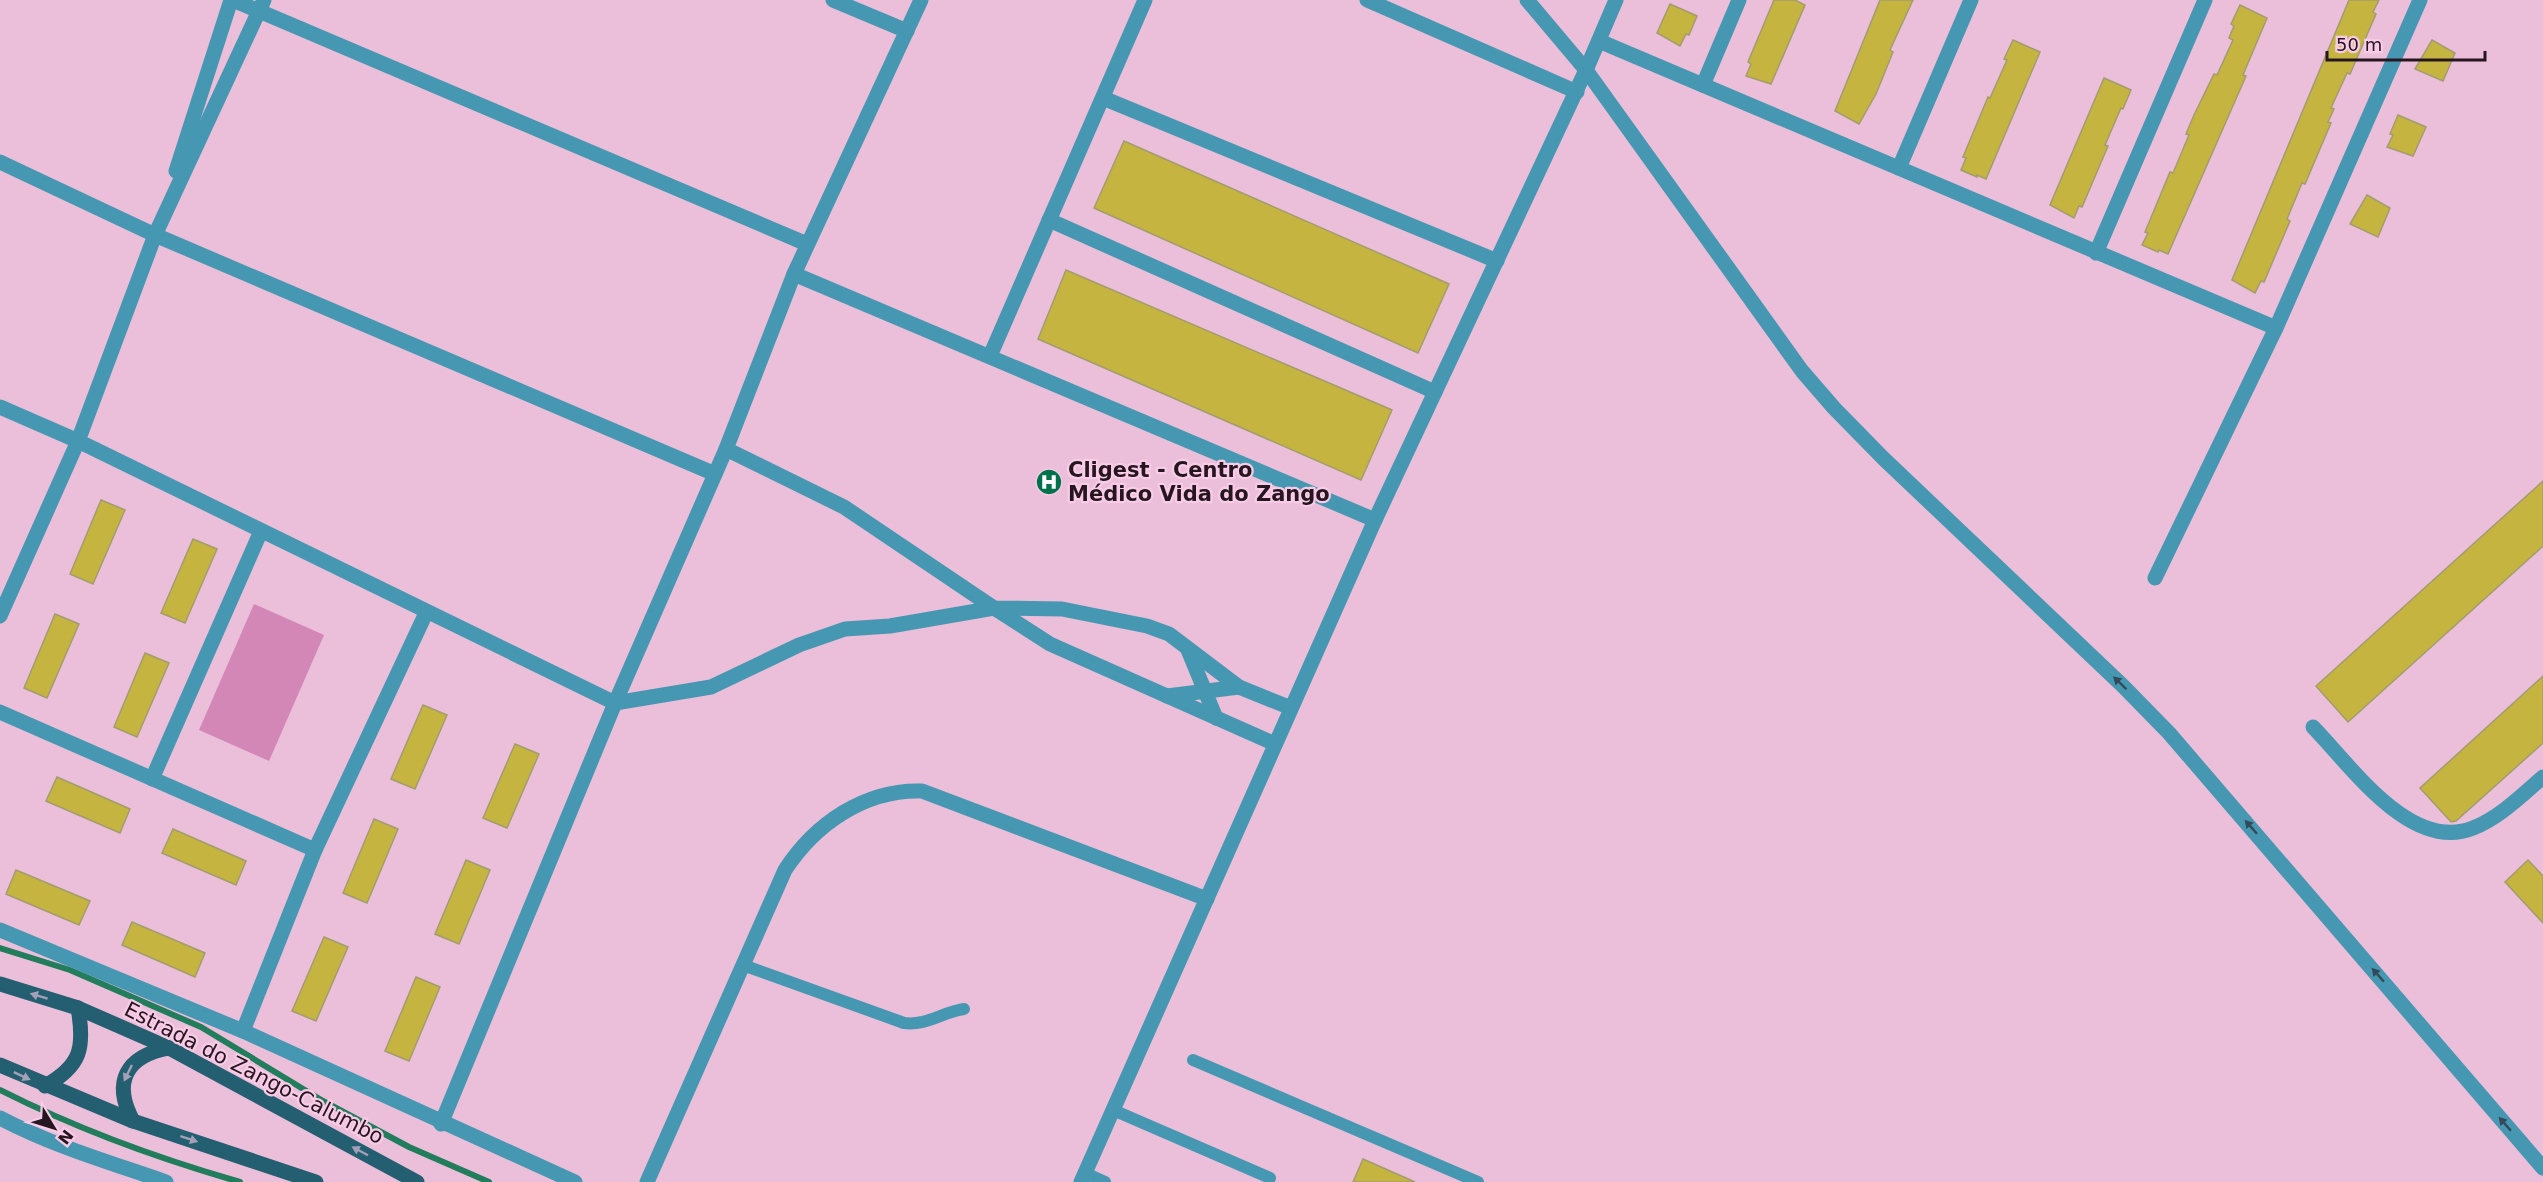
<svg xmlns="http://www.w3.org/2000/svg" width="2543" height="1182" font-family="'DejaVu Sans',sans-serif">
<rect width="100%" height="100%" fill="#ebbed9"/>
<polygon fill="#d287b7" points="254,604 324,635 269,761 199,730"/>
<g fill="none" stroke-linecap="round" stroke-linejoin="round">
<g stroke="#227d5c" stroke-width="6">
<polyline points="0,948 70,970 201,1027 323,1101 409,1147 489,1182"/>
<path d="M0 1090C77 1129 156 1158 240 1182"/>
</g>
</g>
<g fill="#c5b540" stroke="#a29c6f" stroke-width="1.5">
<polygon points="1774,0 1795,0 1805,5 1771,84 1746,76 1751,64 1748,62"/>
<polygon points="1880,0 1913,0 1890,50 1893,52 1876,94 1859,124 1835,111"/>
<polygon points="2349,0 2379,0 2373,12 2376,14 2350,74 2347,73 2331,108 2334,109 2328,122 2331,123 2305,184 2302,183 2287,219 2290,221 2264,282 2261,281 2255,293 2232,280"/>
<polygon points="1670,4 1697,16 1689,35 1686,34 1680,46 1657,33"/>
<polygon points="2240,5 2267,18 2243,75 2246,76 2168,254 2159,250 2158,252 2142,245 2148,233 2145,232 2170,172 2173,173 2189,135 2186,134 2194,115 2214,74 2217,75 2233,40 2229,38 2234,26 2231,24"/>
<polygon points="2013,40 2040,52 1986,179 1977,175 1977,177 1961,170 1966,158 1963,157 1988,97 1990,98 2007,60 2004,59"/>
<polygon points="2432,40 2455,53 2443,81 2415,69"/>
<polygon points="2104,78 2131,90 2123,109 2121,108 2105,145 2108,146 2082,207 2079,206 2074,218 2050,205"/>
<polygon points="2398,115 2426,127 2413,156 2387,147 2393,135 2390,134"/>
<polygon points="1124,141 1449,284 1418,353 1094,208"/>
<polygon points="2367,195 2390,208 2378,237 2350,224"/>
<polygon points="1066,270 1392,410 1361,480 1038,339"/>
<polygon points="2543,481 2543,546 2348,722 2316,686"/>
<polygon points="101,500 125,510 93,584 70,574"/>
<polygon points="193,539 217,549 185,623 161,613"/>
<polygon points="55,614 79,624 47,698 24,688"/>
<polygon points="145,653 169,663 137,737 114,727"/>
<polygon points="2543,676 2543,743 2456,821 2451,822 2420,788"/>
<polygon points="423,705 447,715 415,789 391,779"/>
<polygon points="515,744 539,754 507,828 483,818"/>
<polygon points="57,777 130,809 120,833 46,801"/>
<polygon points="374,819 398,829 367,903 343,893"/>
<polygon points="173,829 246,861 236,885 162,853"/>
<polygon points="466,860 490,870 459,944 435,934"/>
<polygon points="2528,860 2543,876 2543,923 2505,882"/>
<polygon points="16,870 90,901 79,925 6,894"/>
<polygon points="132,922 205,953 195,977 122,945"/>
<polygon points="324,937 348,947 316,1021 292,1011"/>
<polygon points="416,977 440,987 409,1061 385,1051"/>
<polygon points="1363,1159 1415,1182 1353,1182"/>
</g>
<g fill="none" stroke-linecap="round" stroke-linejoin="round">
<g stroke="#4698b2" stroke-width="12">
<path d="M743 965 904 1023C926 1026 943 1012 964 1009"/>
<polyline points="1193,1060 1478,1182"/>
<polyline points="1113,1110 1270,1178"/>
<polyline points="1085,1173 1105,1182"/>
</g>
<g stroke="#4698b2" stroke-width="15">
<polyline points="233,0 807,244"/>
<polyline points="833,0 907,31"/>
<polyline points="1367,0 1577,92"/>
<polyline points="1599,41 2276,328"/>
<polyline points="1586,70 1616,0"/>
<polyline points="1703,85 1739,0"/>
<polyline points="1103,98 1497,261"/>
<polyline points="0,162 155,235 715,474"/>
<polyline points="1899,168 1971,0"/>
<polyline points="176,171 231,0"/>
<polyline points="1049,220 1435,392"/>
<polyline points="2096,253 2205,0"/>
<polyline points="794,274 1375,520"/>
<polyline points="990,356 1145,0"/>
<polyline points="0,407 78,441 615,703 711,687 799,645 845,629 890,626 994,608 1050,644 1275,744"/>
<polyline points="726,449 844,507 994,608 1062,609 1147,626 1169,634 1239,687 1291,708"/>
<polyline points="2155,578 2276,328 2420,0"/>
<polyline points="0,616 78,441 155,235 264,0"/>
<polyline points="1188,650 1216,718"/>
<polyline points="1167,696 1239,687"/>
<polyline points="0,712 315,850"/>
<path d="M2313 727C2351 766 2411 853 2473 828 2499 818 2522 795 2543 777"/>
<polyline points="152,779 261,531"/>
<polyline points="0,930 243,1031 575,1182"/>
<polyline points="243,1031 315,850 426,613"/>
<path d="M0 1118C53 1146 109 1162 166 1182"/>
<polyline points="441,1124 615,703 726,449 794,274 921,0"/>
<path d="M647 1182 785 870C815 824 865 789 922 791L1207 899"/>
</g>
<g stroke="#4698b2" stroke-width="15">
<polyline points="1527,0 1586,70 1802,371 1834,408 1883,458 2123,686 2169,733 2543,1168"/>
<polyline points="1081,1182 1375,520 1586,70"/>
</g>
<g stroke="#245f71" stroke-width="15">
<polyline points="0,984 78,1008 169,1048 417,1182"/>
<polyline points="0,1065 133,1121 316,1182"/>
<path d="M45 1086C81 1066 85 1048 78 1008"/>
<path d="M133 1121C112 1082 126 1056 169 1048"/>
</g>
</g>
<defs><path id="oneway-solid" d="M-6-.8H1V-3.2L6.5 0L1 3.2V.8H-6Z" transform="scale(1.5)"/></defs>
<g fill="#334a5a">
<use href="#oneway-solid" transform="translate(2120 683) rotate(-136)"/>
<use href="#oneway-solid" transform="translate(2251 827) rotate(-131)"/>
<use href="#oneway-solid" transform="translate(2378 975) rotate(-131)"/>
<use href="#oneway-solid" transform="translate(2505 1124) rotate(-131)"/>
</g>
<g fill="#a3a0b7">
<use href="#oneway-solid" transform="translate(39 996) rotate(-163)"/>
<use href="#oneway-solid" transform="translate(128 1073) rotate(116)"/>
<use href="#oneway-solid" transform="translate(22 1076) rotate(25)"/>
<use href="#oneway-solid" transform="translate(189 1139) rotate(18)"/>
<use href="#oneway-solid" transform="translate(360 1151) rotate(-152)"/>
</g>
<defs>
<g id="hospital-disc" transform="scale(1.35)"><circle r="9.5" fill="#00734d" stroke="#f8cbe6"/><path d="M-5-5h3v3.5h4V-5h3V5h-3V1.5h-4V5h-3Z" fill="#fff"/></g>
</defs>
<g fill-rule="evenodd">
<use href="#hospital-disc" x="1049" y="482"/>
</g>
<g text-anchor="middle" stroke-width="4.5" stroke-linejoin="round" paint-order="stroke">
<g font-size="21" font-weight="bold" fill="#261620" stroke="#f8cbe6" text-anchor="start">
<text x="1068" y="477">Cligest - Centro<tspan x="1068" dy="24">Médico Vida do Zango</tspan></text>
</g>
<g font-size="21" fill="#261620" stroke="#f8cbe6">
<text transform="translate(254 1073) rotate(27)" y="7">Estrada do Zango-Calumbo</text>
</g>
</g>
<g transform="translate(54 1128) rotate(128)" stroke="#f8cbe6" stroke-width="4.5" paint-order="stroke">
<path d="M0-4.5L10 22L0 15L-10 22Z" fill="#261620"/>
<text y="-9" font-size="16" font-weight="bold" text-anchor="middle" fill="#261620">N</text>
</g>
<path d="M2327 51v9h158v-9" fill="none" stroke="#261620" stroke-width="3"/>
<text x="2336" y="51" font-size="18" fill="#261620" stroke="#f8cbe6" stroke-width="4.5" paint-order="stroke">50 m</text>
</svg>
